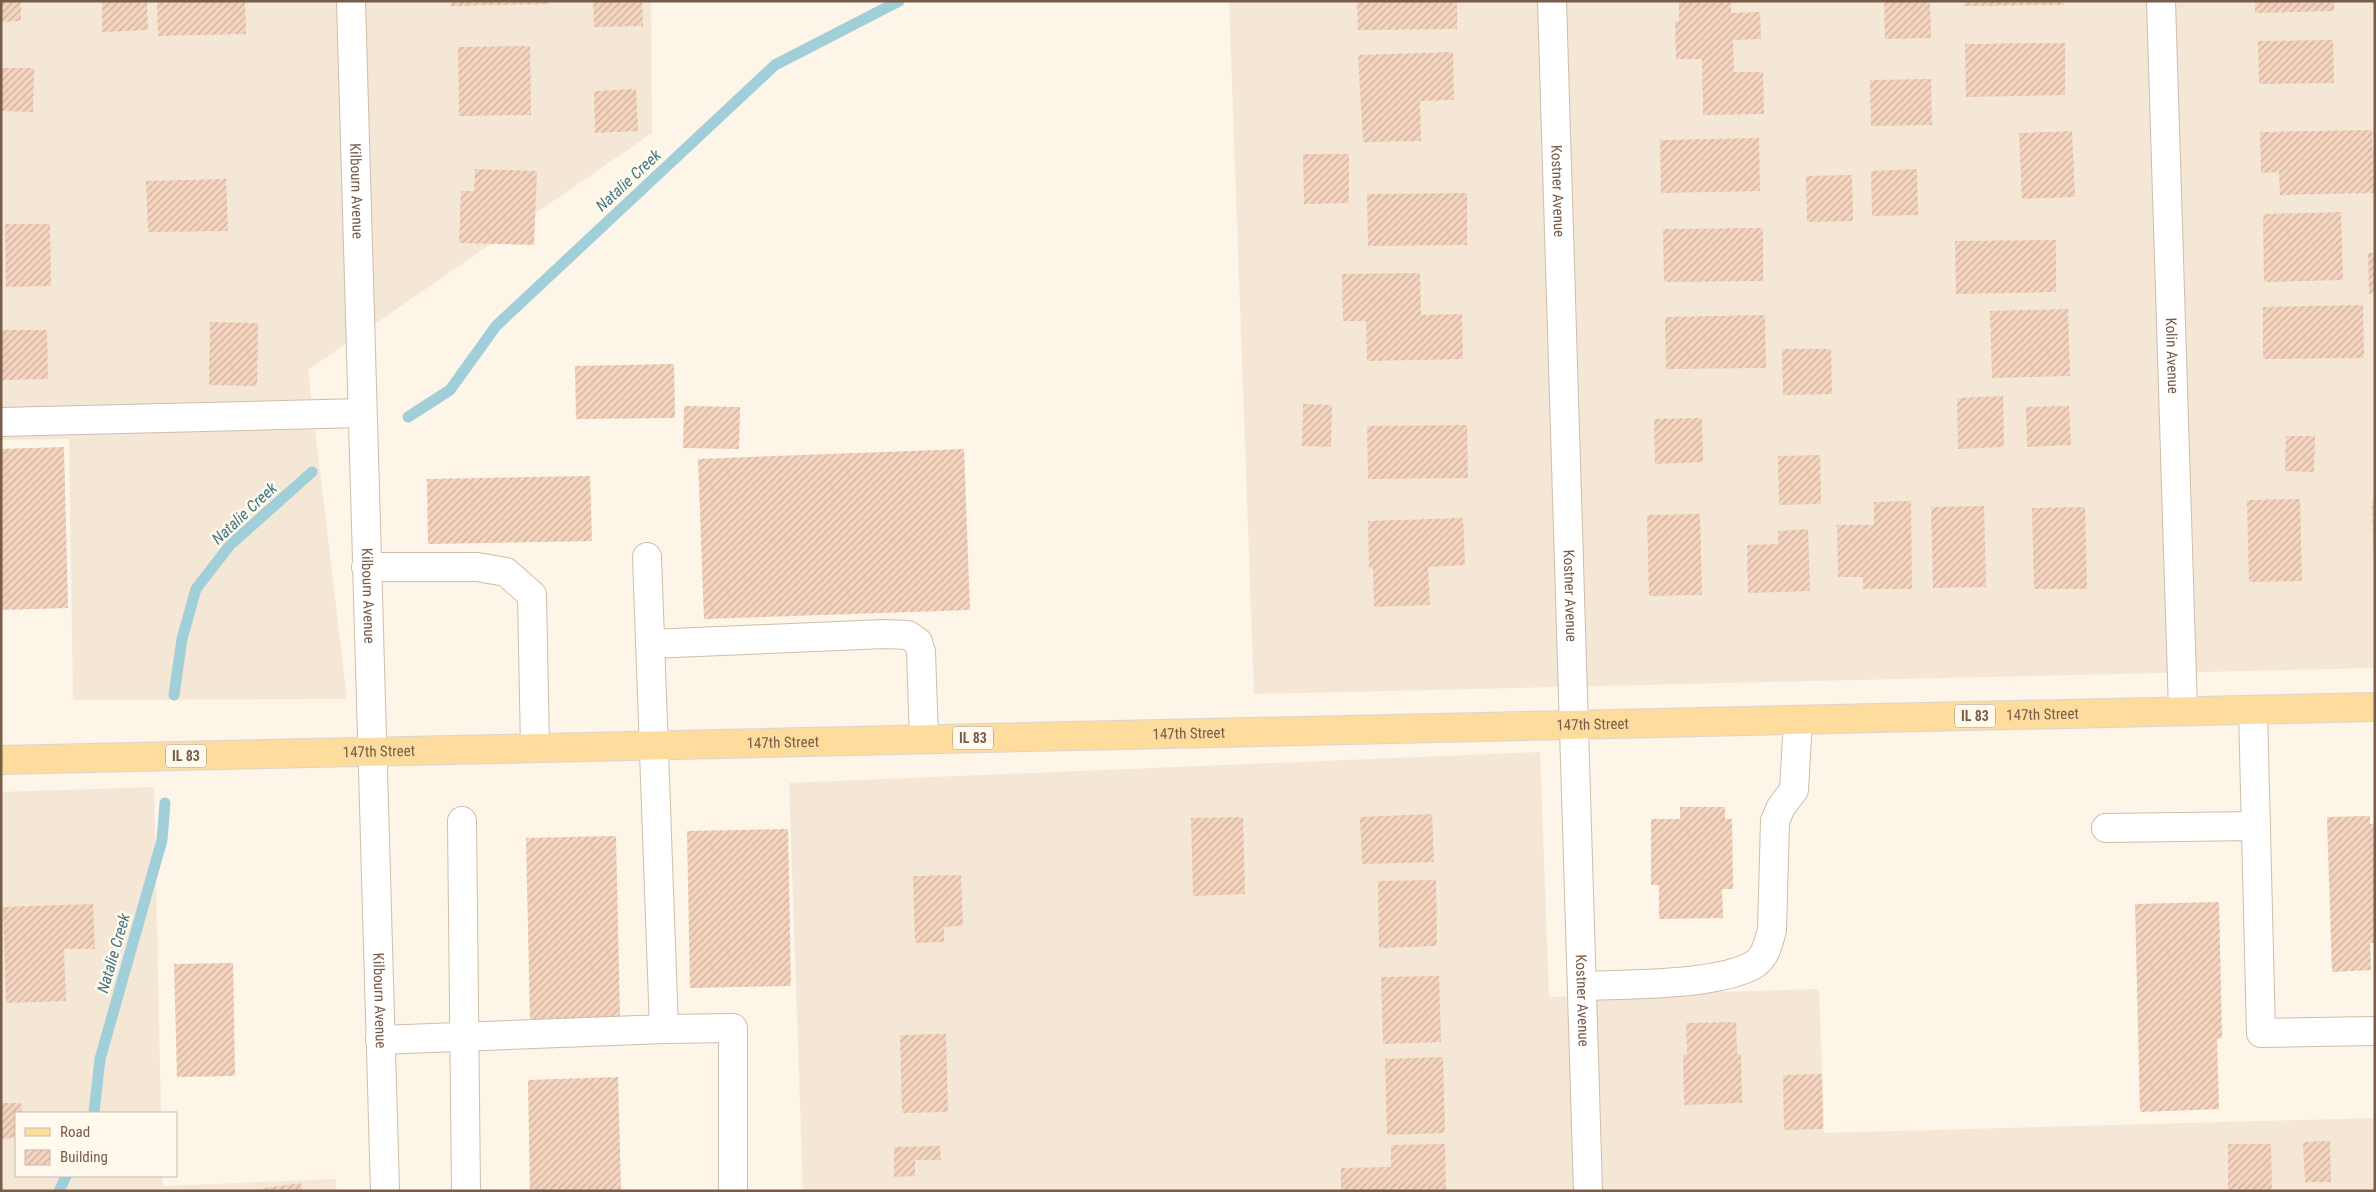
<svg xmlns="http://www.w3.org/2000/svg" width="2376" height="1192" font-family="'Roboto Condensed',sans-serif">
<defs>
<pattern id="building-hatch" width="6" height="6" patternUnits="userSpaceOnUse" patternTransform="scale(1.25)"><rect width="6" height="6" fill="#f4d4be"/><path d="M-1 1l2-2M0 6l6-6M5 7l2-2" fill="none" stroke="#caaf9c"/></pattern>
</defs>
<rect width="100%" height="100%" fill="#fdf5e7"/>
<g fill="#f5e7d5">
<polygon points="1,1 651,1 652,133 308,370 347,699 73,700 69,439 1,440"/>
<polygon points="1229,1 2375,1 2375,668 1254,694"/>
<polygon points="1540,752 1549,997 1819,989 1824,1133 2375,1118 2375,1191 803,1191 789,783"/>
<polygon points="154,787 161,1113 16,1113 16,1176 162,1176 163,1186 336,1179 336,1191 1,1191 1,792"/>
</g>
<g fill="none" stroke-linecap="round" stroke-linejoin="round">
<g stroke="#a0cfda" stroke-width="11">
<polyline points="408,417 450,390 496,326 775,65 899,1"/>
<polyline points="174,695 182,639 196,589 230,545 312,472"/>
<polyline points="94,1113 100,1059 162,840 165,803"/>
<polyline points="59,1191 66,1176"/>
</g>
</g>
<g fill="url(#building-hatch)">
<polygon points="1,1 21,1 21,21 1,22"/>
<polygon points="102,1 147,1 148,30 102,32"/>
<polygon points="157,1 245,1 246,34 158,36"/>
<polygon points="451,1 549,1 549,4 451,6"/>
<polygon points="593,1 642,1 643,26 594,27"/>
<polygon points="1357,1 1457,1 1457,29 1358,30"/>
<polygon points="1679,1 1731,1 1731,13 1760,12 1761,39 1733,40 1734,72 1763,72 1764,114 1703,115 1702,59 1676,59 1675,21 1679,21"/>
<polygon points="1884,1 1930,1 1931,38 1885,39"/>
<polygon points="1964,1 2064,1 2064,5 1964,6"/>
<polygon points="2255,1 2334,1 2334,11 2255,13"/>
<polygon points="2333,40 2334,83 2259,84 2258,41"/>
<polygon points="2065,43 2065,95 1966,97 1965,44"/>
<polygon points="530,46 531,115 459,116 458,47"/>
<polygon points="1453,52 1454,100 1420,101 1421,141 1363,142 1358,55"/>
<polygon points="1,68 34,68 33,112 1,111"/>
<polygon points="1931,79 1932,125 1871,126 1870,80"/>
<polygon points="636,89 638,131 595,133 594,91"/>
<polygon points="2372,130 2374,193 2280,195 2279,172 2261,173 2260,132"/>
<polygon points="2072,131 2075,197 2022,199 2019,133"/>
<polygon points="1759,138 1760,191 1661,193 1660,140"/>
<polygon points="1303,154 1349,154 1349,203 1304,204"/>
<polygon points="475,169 537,171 534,245 459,243 461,191 474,191"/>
<polygon points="1917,169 1918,215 1872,216 1871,171"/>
<polygon points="1852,175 1853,221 1807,222 1806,176"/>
<polygon points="226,179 228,231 148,232 146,181"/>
<polygon points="1467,193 1467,245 1368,246 1367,194"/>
<polygon points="2341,212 2343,280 2264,282 2263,214"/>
<polygon points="5,224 50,224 51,286 6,287"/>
<polygon points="1763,228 1763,281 1664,282 1663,229"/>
<polygon points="2056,240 2056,292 1956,294 1955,241"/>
<polygon points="2368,253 2375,253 2375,293 2369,294"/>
<polygon points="1420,273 1421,315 1462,314 1463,359 1367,361 1366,321 1343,321 1342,274"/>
<polygon points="2363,305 2364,358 2263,359 2263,307"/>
<polygon points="2068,309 2070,376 1992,378 1990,311"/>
<polygon points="1765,315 1766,368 1666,369 1665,317"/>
<polygon points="210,322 258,323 257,386 209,385"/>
<polygon points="1,330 47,330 48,379 1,380"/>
<polygon points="1782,349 1831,349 1832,394 1783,395"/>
<polygon points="674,364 675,418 576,419 575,366"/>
<polygon points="2003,396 2004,447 1958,449 1957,398"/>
<polygon points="1303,404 1332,405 1331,447 1302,446"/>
<polygon points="684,406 740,407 739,449 683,448"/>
<polygon points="2069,406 2071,445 2027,447 2026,407"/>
<polygon points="1702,418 1703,462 1655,464 1654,419"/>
<polygon points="1467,425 1468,478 1368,479 1367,426"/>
<polygon points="2286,436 2315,436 2314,472 2285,471"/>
<polygon points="64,447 68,608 1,610 1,449"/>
<polygon points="964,449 970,610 704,619 698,459"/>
<polygon points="1820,455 1821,504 1779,505 1778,456"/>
<polygon points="590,476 592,541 428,544 427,479"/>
<polygon points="2300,499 2302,581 2249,582 2247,500"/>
<polygon points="1911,501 1912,589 1863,589 1863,577 1838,577 1837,525 1874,525 1874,502"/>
<polygon points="2372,501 2375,501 2375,553 2373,553"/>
<polygon points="1984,506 1986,587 1933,588 1931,507"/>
<polygon points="2085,507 2087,589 2034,589 2032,508"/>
<polygon points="1700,514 1702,595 1649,596 1647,515"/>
<polygon points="1463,518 1465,565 1428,567 1430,605 1374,607 1373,568 1369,568 1368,521"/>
<polygon points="1808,529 1810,591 1748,593 1747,545 1778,544 1778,531"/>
<polygon points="1680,807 1725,807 1725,819 1732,819 1733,889 1722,889 1723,918 1659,919 1659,885 1651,885 1651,819 1680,819"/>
<polygon points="1432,814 1434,862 1362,864 1360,817"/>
<polygon points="2370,816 2370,824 2375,824 2375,943 2370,943 2371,970 2332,972 2327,817"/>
<polygon points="1243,817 1245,894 1193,896 1191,818"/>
<polygon points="788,829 791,986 690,988 687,831"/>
<polygon points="616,836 620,1018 530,1019 526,838"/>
<polygon points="961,875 963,926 944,927 944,942 915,943 913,876"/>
<polygon points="1436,880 1437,946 1379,948 1378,881"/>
<polygon points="2219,902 2222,1038 2217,1039 2219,1109 2140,1112 2135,904"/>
<polygon points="93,904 95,949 64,949 66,1001 6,1003 3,907"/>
<polygon points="233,963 235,1076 177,1077 174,964"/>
<polygon points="1439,976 1441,1042 1383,1044 1381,977"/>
<polygon points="1736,1022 1737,1054 1741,1054 1742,1103 1684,1105 1683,1055 1687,1054 1686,1023"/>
<polygon points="946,1034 948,1112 902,1113 900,1035"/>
<polygon points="1443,1057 1445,1133 1387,1135 1385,1059"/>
<polygon points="1822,1074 1823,1129 1784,1130 1783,1075"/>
<polygon points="618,1077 621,1191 530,1191 528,1080"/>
<polygon points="1,1103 21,1103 22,1113 16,1113 16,1138 1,1139"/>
<polygon points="2330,1141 2331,1182 2305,1182 2303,1142"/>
<polygon points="1445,1144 1446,1191 1341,1191 1341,1168 1391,1167 1391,1145"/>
<polygon points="2228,1144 2271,1144 2272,1191 2228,1191"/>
<polygon points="940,1146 941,1160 915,1160 915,1176 894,1177 894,1147"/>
<polygon points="301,1183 302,1191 252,1191 252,1190"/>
</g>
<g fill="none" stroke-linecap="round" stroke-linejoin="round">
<g stroke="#cfbdac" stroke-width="30">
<g id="minor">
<path id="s1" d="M351 1 385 1191"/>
<path id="s2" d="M1552 1 1588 1191"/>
<path id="s3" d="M2161 1 2183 711"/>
<polyline points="1,422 362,413"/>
<polyline points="366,567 477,567 506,572 532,595 535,748"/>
<polyline points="650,644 884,634 908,635 918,642 921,652 924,739"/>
<polyline points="2253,710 2261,1033 2375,1031"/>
<polyline points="462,821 466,1191"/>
<polyline points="2106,828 2256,826"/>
<path d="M1582 986C1626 984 1719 986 1755 964 1766 957 1769 941 1772 930L1775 821 1781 807 1794 790 1798 720"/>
<polyline points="664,1029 733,1028 733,1191"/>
<polyline points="380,1040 664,1029 647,557"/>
</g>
</g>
<g stroke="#dcd5d0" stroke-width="30">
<g id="major">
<path id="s4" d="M1 760 2375 707"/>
</g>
</g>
<use href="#minor" stroke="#fff" stroke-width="28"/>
<use href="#major" stroke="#fddc9e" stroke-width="28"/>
</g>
<g text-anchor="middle" stroke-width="5" stroke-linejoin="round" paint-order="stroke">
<g fill="#fff9ee" stroke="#a08b7b" stroke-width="1">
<rect x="1955" y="704.5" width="40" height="23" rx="4"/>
<rect x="953" y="726.5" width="40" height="23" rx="4"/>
<rect x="166" y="744.5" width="40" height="23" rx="4"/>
</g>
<g font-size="14" font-weight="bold" fill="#785c4a">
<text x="1975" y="721">IL 83</text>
<text x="973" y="743">IL 83</text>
<text x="186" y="761">IL 83</text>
</g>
<g font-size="15" fill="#785c4a" stroke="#fff9ee">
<text dy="5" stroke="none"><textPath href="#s1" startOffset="190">Kilbourn Avenue</textPath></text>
<text dy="5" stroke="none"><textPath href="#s2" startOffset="190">Kostner Avenue</textPath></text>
<text dy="5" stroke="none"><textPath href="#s3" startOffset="355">Kolin Avenue</textPath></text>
<text dy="5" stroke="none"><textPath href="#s1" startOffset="595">Kilbourn Avenue</textPath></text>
<text dy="5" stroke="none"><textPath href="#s2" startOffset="595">Kostner Avenue</textPath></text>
<text dy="5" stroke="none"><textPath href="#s4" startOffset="2042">147th Street</textPath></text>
<text dy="5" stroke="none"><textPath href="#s4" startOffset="1592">147th Street</textPath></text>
<text dy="5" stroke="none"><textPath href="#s4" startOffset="1188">147th Street</textPath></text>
<text dy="5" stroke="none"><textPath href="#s4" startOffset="782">147th Street</textPath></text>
<text dy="5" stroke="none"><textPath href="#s4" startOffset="378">147th Street</textPath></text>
<text dy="5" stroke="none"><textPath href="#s1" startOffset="1000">Kilbourn Avenue</textPath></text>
<text dy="5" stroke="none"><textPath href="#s2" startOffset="1000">Kostner Avenue</textPath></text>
</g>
<g font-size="16" font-style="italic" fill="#3f7785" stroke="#fff9ee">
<text transform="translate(628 180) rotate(-43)" y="6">Natalie Creek</text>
<text transform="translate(244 513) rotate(-43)" y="6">Natalie Creek</text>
<text transform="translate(113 953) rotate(-74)" y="6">Natalie Creek</text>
</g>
</g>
<rect width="2376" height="1192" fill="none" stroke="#785c4a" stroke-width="5"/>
<rect x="15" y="1112" width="162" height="65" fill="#fff9ee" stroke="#c9baac"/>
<rect x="25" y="1128" width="25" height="8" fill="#fddc9e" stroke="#c9baac"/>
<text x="60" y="1137" font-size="15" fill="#785c4a">Road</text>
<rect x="25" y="1150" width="25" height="15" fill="url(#building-hatch)" stroke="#c9baac"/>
<text x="60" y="1162" font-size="15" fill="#785c4a">Building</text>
</svg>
